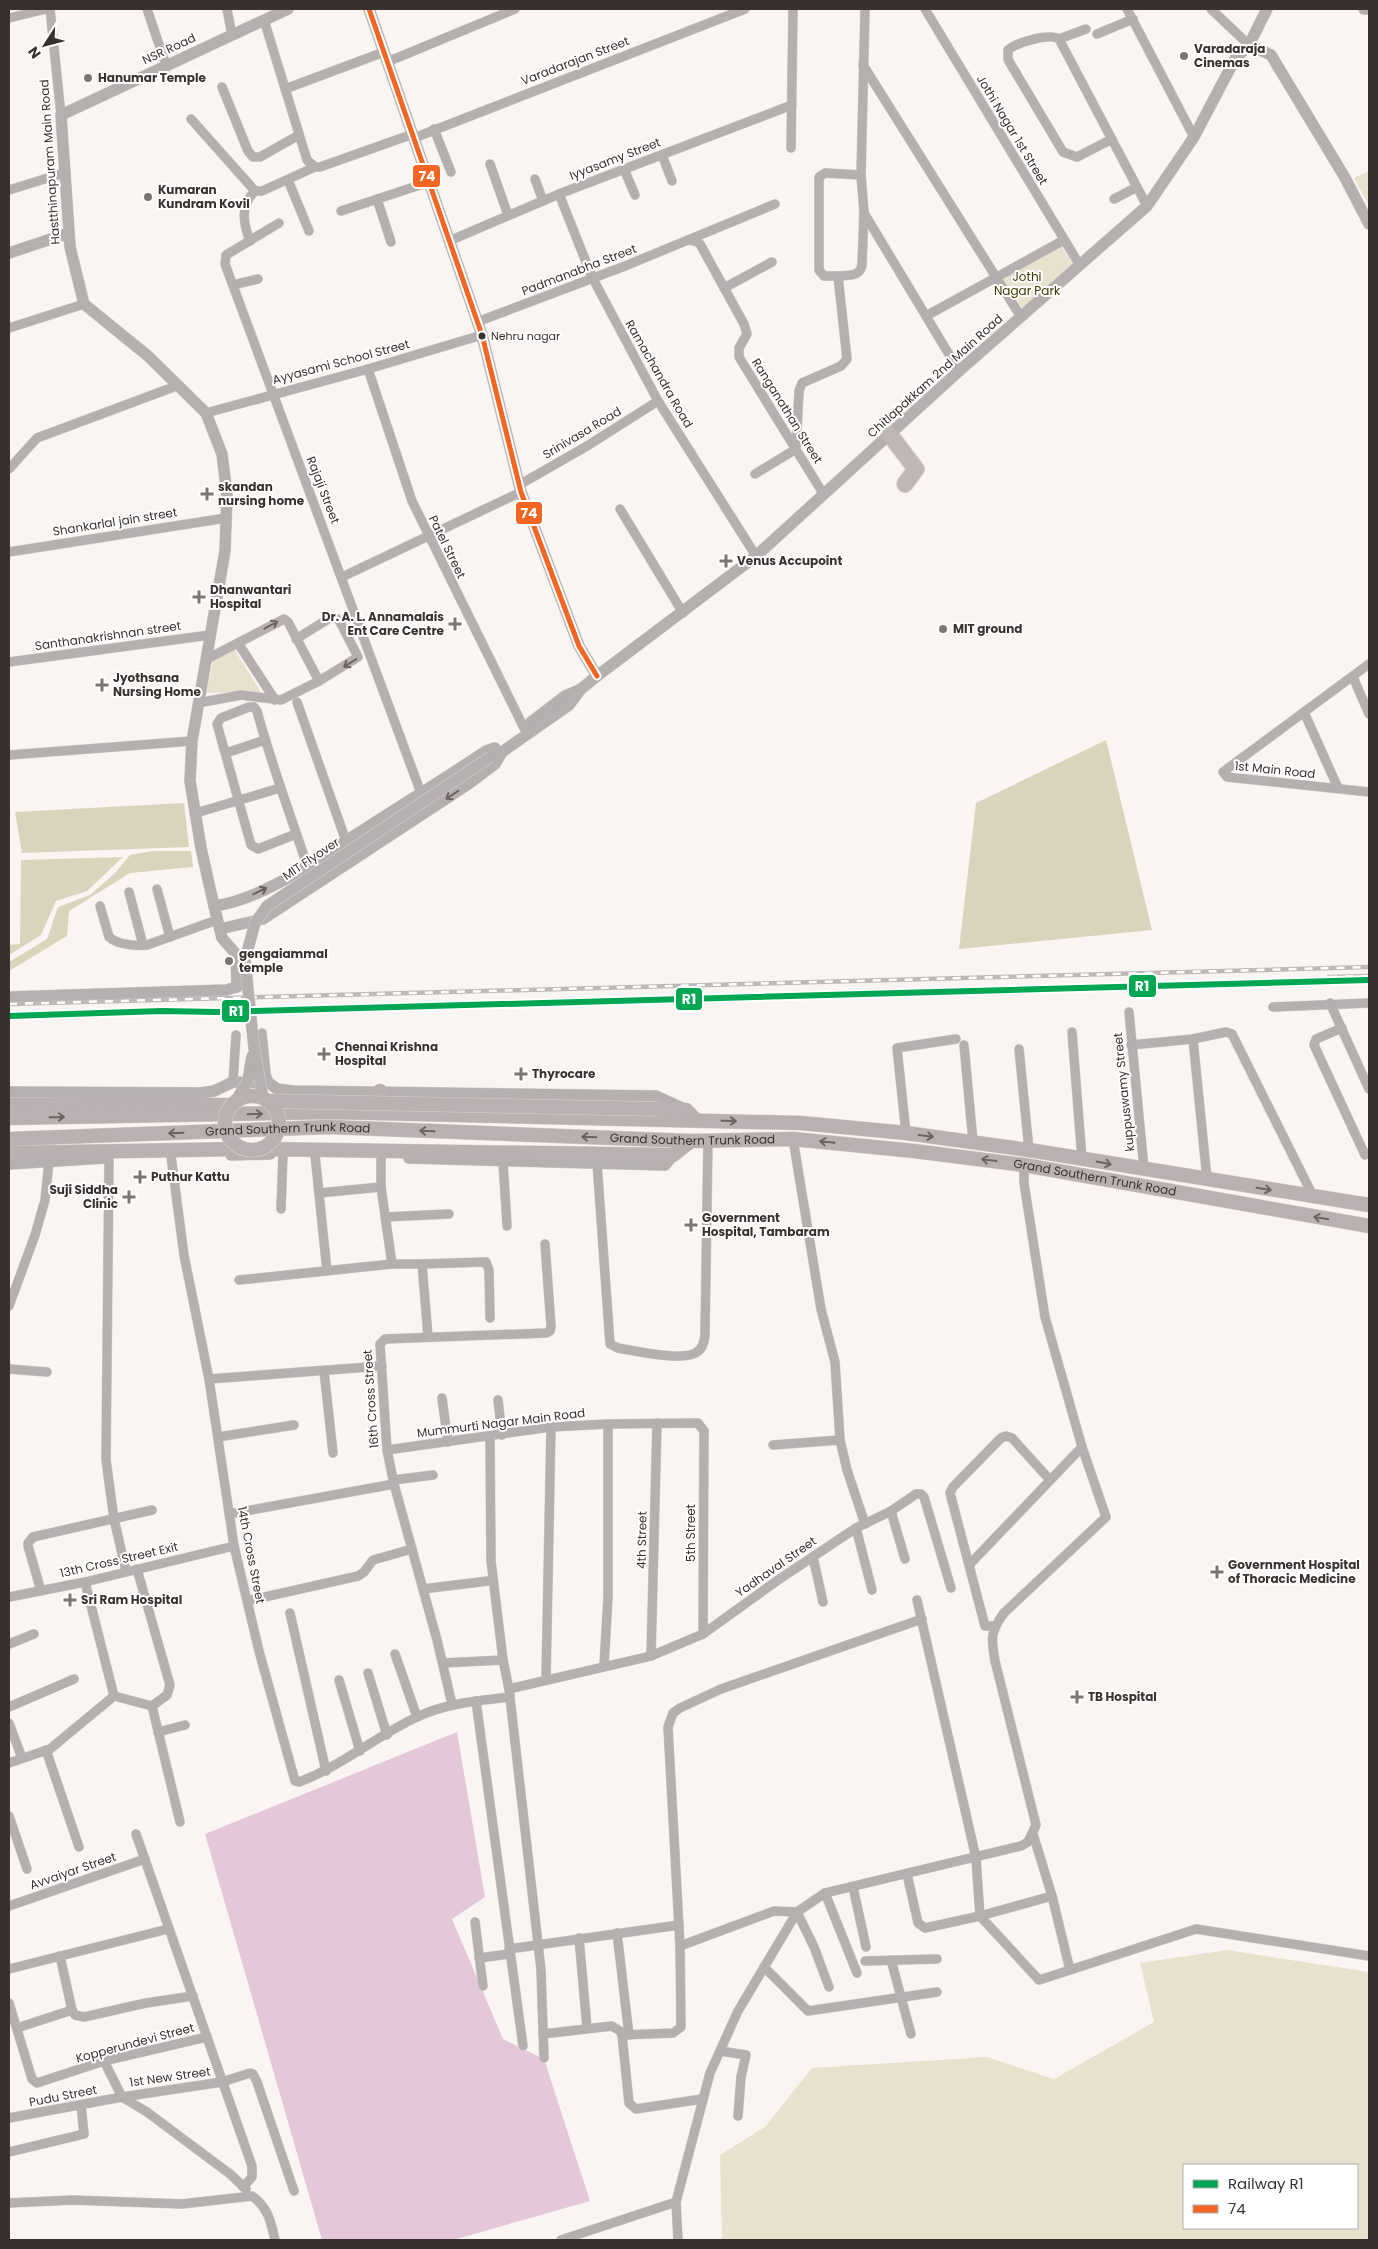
<svg xmlns="http://www.w3.org/2000/svg" width="1378" height="2249" font-family="Poppins,sans-serif">
<rect width="100%" height="100%" fill="#faf4f2"/>
<g fill="#e7e2ce" fill-rule="evenodd">
<polygon points="1369,171 1369,206 1354,178"/>
<polygon points="1061,246 1074,265 1023,309 1002,278"/>
<polygon points="233,647 261,692 206,693 213,661"/>
<path d="M1227 1950 1369 1972V2240H722L720 2155 765 2127 812 2068 987 2057 1054 2079 1154 2022 1140 1963ZM1184 2165H1357V2228H1184Z"/>
</g>
<g fill="#dad4bd">
<polygon points="1106,740 1152,930 959,949 976,803"/>
<polygon points="184,803 189,847 22,853 15,812"/>
<polygon points="152,851 191,851 193,867 130,873 69,911 67,936 9,971 9,962 47,939 58,907 90,895 115,873 130,855"/>
<polygon points="123,857 87,891 56,901 41,935 9,955 9,945 20,944 21,860"/>
</g>
<polygon fill="#e4c7d9" points="457,1732 485,1897 452,1919 503,2039 544,2059 590,2201 453,2240 322,2240 205,1834"/>
<g fill="none" stroke-linecap="round" stroke-linejoin="round">
<g stroke="#d6d2d0" stroke-width="10">
<g id="minor">
<polyline points="50,9 61,115"/>
<polyline points="147,9 166,65"/>
<polyline points="227,9 232,35"/>
<polyline points="925,9 1079,264"/>
<polyline points="1127,9 1194,137"/>
<polyline points="1211,9 1249,45"/>
<polyline points="9,18 46,9"/>
<polyline points="264,20 307,160 315,167 320,167 413,134"/>
<polyline points="1097,34 1133,19"/>
<polyline points="1059,39 1086,29"/>
<polyline points="387,62 515,9"/>
<polyline points="863,65 1021,317"/>
<polyline points="222,87 248,151 253,157 260,157 299,135"/>
<polyline points="285,89 384,52"/>
<polyline points="191,119 255,191 262,191 315,167"/>
<polyline points="434,129 451,172"/>
<polyline points="414,138 745,9"/>
<path d="M1112 139 1077 157 1063 152 1010 63 1008 59V50C1017 42 1050 33 1059 39L1147 206"/>
<polyline points="791,148 793,9"/>
<polyline points="662,155 672,181"/>
<polyline points="490,164 508,215"/>
<polyline points="624,169 635,195"/>
<polyline points="535,179 543,201"/>
<polyline points="288,180 309,231"/>
<polyline points="9,190 64,173"/>
<polyline points="559,194 592,277 658,401 756,556"/>
<polyline points="377,199 391,242"/>
<polyline points="1114,199 1137,187"/>
<polyline points="341,211 429,182"/>
<polyline points="864,213 959,371"/>
<polyline points="279,223 226,255 225,264 421,793"/>
<polyline points="689,240 695,241 700,244 744,324 747,334 739,348 739,357 824,495"/>
<path d="M250 241C243 223 240 205 255 191"/>
<polyline points="449,241 559,194 792,105"/>
<polyline points="838,276 824,276 819,270 819,177 825,173 861,175"/>
<polyline points="233,285 258,279"/>
<polyline points="724,288 772,262"/>
<polyline points="926,316 1064,240"/>
<polyline points="477,322 625,266 775,204"/>
<polyline points="9,328 84,304"/>
<polyline points="368,369 412,501 524,728"/>
<polyline points="206,413 368,369 482,335"/>
<polyline points="9,469 37,438 179,385"/>
<path d="M755 474 796 449 799 391 802 383 841 366 847 359 838 276C848 275 860 277 862 265L864 212 861 175 865 9"/>
<polyline points="519,485 587,446 658,401"/>
<polyline points="620,509 683,613"/>
<polyline points="9,552 226,518"/>
<polyline points="342,577 521,492"/>
<polyline points="238,643 275,700"/>
<polyline points="207,659 284,619 288,622 319,681"/>
<polyline points="9,662 210,635"/>
<polyline points="1369,664 1223,772 1227,777 1369,792"/>
<polyline points="1353,677 1369,714"/>
<polyline points="297,702 346,841"/>
<polyline points="198,703 241,695 281,700 319,681 358,657 339,620 335,618 330,618 296,639"/>
<polyline points="1304,712 1338,788"/>
<polyline points="226,753 265,740"/>
<polyline points="9,755 192,741"/>
<polyline points="196,813 280,788"/>
<path d="M296 834 258 849 251 845 217 724 221 718 249 707H254L257 711C271 763 290 814 307 865"/>
<polyline points="157,889 170,937"/>
<polyline points="129,892 143,945"/>
<path d="M100 906 109 937C118 945 136 946 147 945L217 920"/>
<polyline points="1330,1003 1369,1089"/>
<polyline points="1273,1007 1369,1003"/>
<polyline points="1129,1012 1144,1169"/>
<polyline points="1342,1028 1316,1039 1314,1045 1365,1155 1369,1153"/>
<polyline points="1072,1032 1082,1159"/>
<polyline points="262,1033 266,1074 269,1083"/>
<polyline points="1193,1039 1207,1179"/>
<polyline points="964,1045 973,1142"/>
<polyline points="1131,1045 1193,1039 1226,1032 1232,1034 1313,1196"/>
<polyline points="1019,1049 1029,1150"/>
<polyline points="233,1082 236,1035"/>
<polyline points="906,1133 897,1048 956,1039"/>
<polyline points="793,1139 821,1309 835,1362 840,1440 847,1470 865,1524"/>
<polyline points="315,1155 327,1271"/>
<path d="M171 1156 184 1255 209 1379 234 1546 259 1651 295 1781 299 1782C342 1766 376 1736 417 1717 446 1703 478 1701 510 1697"/>
<polyline points="109,1157 106,1460 114,1519 126,1571"/>
<polyline points="381,1157 381,1187 392,1264"/>
<polyline points="503,1161 507,1226"/>
<path d="M597 1163 610 1344 618 1348C636 1351 683 1362 697 1352 703 1348 704 1342 705 1335L708 1140"/>
<polyline points="319,1193 381,1187"/>
<polyline points="281,1209 283,1154"/>
<polyline points="385,1217 449,1214"/>
<polyline points="422,1264 486,1262 489,1270 490,1318"/>
<polyline points="239,1280 392,1264 422,1264 428,1336"/>
<polyline points="9,1306 35,1235 45,1200 49,1161"/>
<polyline points="9,1369 47,1372"/>
<polyline points="324,1371 333,1453"/>
<polyline points="209,1379 382,1366"/>
<polyline points="442,1398 448,1442"/>
<polyline points="498,1400 502,1435"/>
<polyline points="218,1437 294,1425"/>
<polyline points="490,1437 491,1561 503,1660 509,1689 541,1970 544,2058"/>
<polyline points="773,1445 840,1440"/>
<polyline points="387,1450 551,1427 608,1424 698,1423 704,1431 703,1634"/>
<polyline points="393,1480 433,1475"/>
<polyline points="891,1511 905,1559"/>
<polyline points="229,1514 394,1484"/>
<polyline points="856,1528 872,1590"/>
<polyline points="813,1557 823,1602"/>
<polyline points="970,1564 1082,1447"/>
<polyline points="137,1569 170,1685 167,1695 152,1706"/>
<polyline points="85,1582 114,1696"/>
<polyline points="423,1589 488,1581"/>
<polyline points="41,1591 28,1546 28,1543 33,1537 152,1510"/>
<polyline points="9,1597 85,1582 234,1546"/>
<polyline points="917,1600 976,1858 980,1916 1039,1980 1070,1970"/>
<polyline points="247,1601 358,1576 364,1572 373,1560 412,1549"/>
<polyline points="290,1613 326,1771"/>
<polyline points="995,1626 985,1626 950,1493 953,1487 1001,1438 1006,1436 1012,1438 1050,1480"/>
<polyline points="9,1644 34,1634"/>
<polyline points="395,1654 417,1717"/>
<polyline points="651,1656 657,1423"/>
<polyline points="443,1663 503,1660"/>
<polyline points="604,1666 608,1597 608,1424"/>
<polyline points="368,1673 387,1735"/>
<polyline points="546,1679 551,1427"/>
<polyline points="339,1680 360,1751"/>
<polyline points="509,1689 651,1656 703,1634 778,1580 856,1528 891,1511 916,1494 921,1494 924,1497 951,1588"/>
<polyline points="476,1701 523,2046"/>
<polyline points="452,1704 437,1640 394,1484 387,1450 380,1344 385,1339 546,1333 550,1331 551,1326 545,1244"/>
<polyline points="9,1707 74,1679"/>
<polyline points="9,1723 22,1758"/>
<polyline points="158,1732 185,1725"/>
<polyline points="46,1750 79,1847"/>
<polyline points="9,1763 50,1749 114,1696 152,1706 180,1822"/>
<polyline points="9,1816 27,1869"/>
<polyline points="136,1834 252,2166 252,2177 243,2187"/>
<polyline points="1033,1834 1052,1896 1070,1970 1196,1929 1369,1956"/>
<polyline points="907,1874 918,1923 925,1928 980,1916 1052,1896"/>
<polyline points="853,1887 866,1947"/>
<polyline points="825,1893 857,1973"/>
<polyline points="9,1906 145,1859"/>
<polyline points="475,1922 483,1986"/>
<polyline points="617,1933 629,2035"/>
<polyline points="579,1938 587,2028"/>
<polyline points="680,1946 774,1911 797,1912 814,1947 829,1987"/>
<polyline points="509,1949 679,1925"/>
<polyline points="60,1956 72,2010"/>
<polyline points="479,1958 509,1954"/>
<polyline points="891,1960 911,2034"/>
<polyline points="865,1961 937,1959"/>
<polyline points="764,1967 808,2011 937,1992"/>
<polyline points="9,1969 168,1929"/>
<polyline points="9,2003 32,2079 37,2083 104,2061 207,2037"/>
<polyline points="17,2028 72,2010 75,2015 84,2017 146,2003 193,1996"/>
<polyline points="543,2034 612,2026 620,2031 622,2035 629,2103 636,2109 702,2099"/>
<polyline points="622,2035 673,2033 681,2027 680,1946 668,1727 673,1713 680,1708 721,1689 922,1619"/>
<polyline points="720,2051 746,2055 741,2077 738,2116"/>
<polyline points="104,2061 122,2097 147,2112 230,2174 246,2189"/>
<polyline points="9,2118 122,2097 222,2082 250,2073 253,2074 257,2082 294,2191"/>
<polyline points="9,2152 84,2134 81,2105"/>
<path d="M9 2203 73 2200 182 2204 252 2196C268 2207 271 2222 275 2240"/>
<polyline points="561,2240 676,2202"/>
<path d="M678 2240 676 2202 710 2073 738 2011 797 1912 825 1893 1021 1846 1028 1842 1036 1825 995 1661C991 1639 990 1632 1004 1613L1106 1517 1082 1447 1045 1317 1024 1183V1165"/>
</g>
</g>
<g stroke="#d6d2d0" stroke-width="12">
<g id="tertiary">
<polyline points="369,9 482,335 521,492 579,646 597,676"/>
<polyline points="1364,9 1369,9"/>
<polyline points="1249,45 1267,9"/>
<polyline points="9,253 69,233"/>
<polyline points="531,722 565,696 579,690"/>
<polyline points="490,757 502,752 569,705 581,689 597,676 756,556 959,371 1147,206 1194,137 1235,59 1249,45 1271,55 1344,176 1369,224"/>
<path d="M214 906C265 899 317 859 360 832 402 805 444 779 486 751L495 748"/>
<polyline points="220,929 263,919 467,785 495,764 502,752"/>
<polyline points="9,997 226,990 237,987 236,954 222,938 214,906 201,848 190,781 192,741 225,551 227,495 222,454 206,413 148,356 84,304 70,247 61,115 288,9"/>
<polyline points="9,1092 200,1093 214,1091 233,1082 269,1083 277,1089 293,1091 656,1096 682,1108"/>
<polyline points="231,1155 270,1154"/>
<polyline points="409,1158 665,1165 673,1155"/>
<polyline points="9,1164 105,1158"/>
</g>
</g>
<g stroke="#d6d2d0" stroke-width="15">
<g id="primary">
<polyline points="9,1105 232,1105"/>
<polyline points="658,1109 686,1110 696,1120"/>
<polyline points="380,1113 380,1091"/>
<polyline points="9,1118 331,1112 801,1123 906,1133 1029,1150 1369,1205"/>
<path id="s1" d="M9 1139 329 1127 691 1141 793 1139 914 1151 1024 1165 1369 1226"/>
<polyline points="261,1149 673,1155 691,1141"/>
<polyline points="9,1153 242,1149"/>
</g>
</g>
<g stroke="#d6d2d0" stroke-width="18">
<polyline id="motorway" points="890,435 916,469 905,484"/>
</g>
<use href="#minor" stroke="#b6afb0" stroke-width="9"/>
<use href="#tertiary" stroke="#b6afb0" stroke-width="11"/>
<use href="#primary" stroke="#b9b1b1" stroke-width="14"/>
<use href="#motorway" stroke="#beb7b6" stroke-width="16"/>
<g stroke="#beb8b8" stroke-width="4.5">
<g id="rail">
<polyline points="1329,977 1369,976"/>
<polyline points="9,1004 1369,967"/>
</g>
</g>
<use href="#rail" stroke="#fff" stroke-width="2.5" stroke-dasharray="8" stroke-linecap="butt"/>
<g stroke="#d6d2d0" stroke-width="12" stroke-linecap="butt">
<g id="tertiary-bridge">
<polyline points="263,1098 254,1048 245,960 255,923 267,906 490,757"/>
<polyline points="236,1101 248,1080 252,1056"/>
</g>
</g>
<g stroke="#d6d2d0" stroke-width="15" stroke-linecap="butt">
<g id="primary-bridge">
<circle cx="252" cy="1123" r="27"/>
<polyline points="267,1101 658,1109"/>
</g>
</g>
<use href="#tertiary-bridge" stroke="#b6afb0" stroke-width="11"/>
<use href="#primary-bridge" stroke="#b9b1b1" stroke-width="14"/>
<g stroke="#fff" stroke-width="9">
<polyline id="bus-1" points="369,9 482,335 521,492 579,646 597,676"/>
</g>
<use href="#bus-1" stroke="#f26522" stroke-width="5"/>
<g stroke="#fff" stroke-width="10">
<polyline id="rail-1" points="9,1016 162,1011 216,1012 1369,980"/>
</g>
<use href="#rail-1" stroke="#00a651" stroke-width="6"/>
</g>
<defs><path id="oneway-shaft" d="M-6 0H5M1.5-3L5.5 0L1.5 3" fill="none" stroke-width="1.6" stroke-linecap="round" stroke-linejoin="round" transform="scale(1.25)"/></defs>
<g stroke="#6b6363">
<use href="#oneway-shaft" transform="translate(271 625) rotate(-28)"/>
<use href="#oneway-shaft" transform="translate(350 663) rotate(148)"/>
<use href="#oneway-shaft" transform="translate(452 795) rotate(146)"/>
<use href="#oneway-shaft" transform="translate(260 891) rotate(-26)"/>
</g>
<g stroke="#6c6463">
<use href="#oneway-shaft" transform="translate(255 1114) rotate(-1)"/>
<use href="#oneway-shaft" transform="translate(57 1117) rotate(-1)"/>
<use href="#oneway-shaft" transform="translate(729 1121) rotate(1)"/>
<use href="#oneway-shaft" transform="translate(427 1131) rotate(-178)"/>
<use href="#oneway-shaft" transform="translate(176 1133) rotate(178)"/>
<use href="#oneway-shaft" transform="translate(926 1136) rotate(7)"/>
<use href="#oneway-shaft" transform="translate(589 1137) rotate(-178)"/>
<use href="#oneway-shaft" transform="translate(827 1142) rotate(-174)"/>
<use href="#oneway-shaft" transform="translate(989 1160) rotate(-173)"/>
<use href="#oneway-shaft" transform="translate(1104 1163) rotate(11)"/>
<use href="#oneway-shaft" transform="translate(1264 1189) rotate(9)"/>
<use href="#oneway-shaft" transform="translate(1321 1218) rotate(-170)"/>
</g>
<g fill="#7d7573" stroke="#fff" stroke-width="2">
<circle cx="1184" cy="56" r="5"/>
<circle cx="88" cy="78" r="5"/>
<circle cx="148" cy="197" r="5"/>
<path d="M204.5 486.5h5v5h5v5h-5v5h-5v-5h-5v-5h5z"/>
<path d="M723.5 553.5h5v5h5v5h-5v5h-5v-5h-5v-5h5z"/>
<path d="M196.5 589.5h5v5h5v5h-5v5h-5v-5h-5v-5h5z"/>
<path d="M452.5 616.5h5v5h5v5h-5v5h-5v-5h-5v-5h5z"/>
<circle cx="943" cy="629" r="5"/>
<path d="M99.5 677.5h5v5h5v5h-5v5h-5v-5h-5v-5h5z"/>
<circle cx="229" cy="961" r="5"/>
<path d="M321.5 1046.5h5v5h5v5h-5v5h-5v-5h-5v-5h5z"/>
<path d="M518.5 1066.5h5v5h5v5h-5v5h-5v-5h-5v-5h5z"/>
<path d="M137.5 1169.5h5v5h5v5h-5v5h-5v-5h-5v-5h5z"/>
<path d="M126.5 1189.5h5v5h5v5h-5v5h-5v-5h-5v-5h5z"/>
<path d="M688.5 1217.5h5v5h5v5h-5v5h-5v-5h-5v-5h5z"/>
<path d="M1214.5 1564.5h5v5h5v5h-5v5h-5v-5h-5v-5h5z"/>
<path d="M67.5 1592.5h5v5h5v5h-5v5h-5v-5h-5v-5h5z"/>
<path d="M1074.5 1689.5h5v5h5v5h-5v5h-5v-5h-5v-5h5z"/>
</g>
<circle fill="#39312f" stroke="#fff" stroke-width="2" cx="482" cy="336" r="4.5"/>
<g text-anchor="middle" stroke-width="4" stroke-linejoin="round" paint-order="stroke">
<g font-size="11" fill="#39312f" stroke="#fff" text-anchor="start">
<text x="491" y="340">Nehru nagar</text>
</g>
<g font-size="12" fill="#39312f" stroke="#fff">
<text transform="translate(169 49) rotate(-25)" y="4">NSR Road</text>
<text transform="translate(575 61) rotate(-21)" y="4">Varadarajan Street</text>
<text transform="translate(1012 130) rotate(59)" y="4">Jothi Nagar 1st Street</text>
<text transform="translate(615 159) rotate(-21)" y="4">Iyyasamy Street</text>
<text transform="translate(50 162) rotate(-94)" y="4">Hastthinapuram Main Road</text>
<text transform="translate(579 270) rotate(-21)" y="4">Padmanabha Street</text>
<text transform="translate(341 362) rotate(-15)" y="4">Ayyasami School Street</text>
<text transform="translate(659 374) rotate(60)" y="4">Ramachandra Road</text>
<text transform="translate(935 376) rotate(-42)" y="4">Chitlapakkam 2nd Main Road</text>
<text transform="translate(787 411) rotate(58)" y="4">Ranganathan Street</text>
<text transform="translate(582 433) rotate(-31)" y="4">Srinivasa Road</text>
<text transform="translate(323 490) rotate(69)" y="4">Rajaji Street</text>
<text transform="translate(115 522) rotate(-9)" y="4">Shankarlal jain street</text>
<text transform="translate(447 547) rotate(64)" y="4">Patel Street</text>
<text transform="translate(108 636) rotate(-8)" y="4">Santhanakrishnan street</text>
<text transform="translate(1275 770) rotate(6)" y="4">1st Main Road</text>
<text transform="translate(311 859) rotate(-34)" y="4">MIT Flyover</text>
<text transform="translate(1124 1092) rotate(-96)" y="4">kuppuswamy Street</text>
<text dy="4" stroke="none"><textPath href="#s1" startOffset="279">Grand Southern Trunk Road</textPath></text>
<text dy="4" stroke="none"><textPath href="#s1" startOffset="684">Grand Southern Trunk Road</textPath></text>
<text dy="4" stroke="none"><textPath href="#s1" startOffset="1089">Grand Southern Trunk Road</textPath></text>
<text transform="translate(371 1399) rotate(-94)" y="4">16th Cross Street</text>
<text transform="translate(501 1423) rotate(-7)" y="4">Mummurti Nagar Main Road</text>
<text transform="translate(691 1533) rotate(-90)" y="4">5th Street</text>
<text transform="translate(642 1540) rotate(-89)" y="4">4th Street</text>
<text transform="translate(251 1555) rotate(79)" y="4">14th Cross Street</text>
<text transform="translate(119 1560) rotate(-13)" y="4">13th Cross Street Exit</text>
<text transform="translate(776 1567) rotate(-35)" y="4">Yadhaval Street</text>
<text transform="translate(73 1871) rotate(-19)" y="4">Avvaiyar Street</text>
<text transform="translate(135 2043) rotate(-15)" y="4">Kopperundevi Street</text>
<text transform="translate(170 2077) rotate(-8)" y="4">1st New Street</text>
<text transform="translate(63 2096) rotate(-11)" y="4">Pudu Street</text>
</g>
<g font-size="12" font-weight="bold" fill="#39312f" stroke="#fff" text-anchor="start">
<text x="1194" y="53">Varadaraja<tspan x="1194" dy="14">Cinemas</tspan></text>
<text x="98" y="82">Hanumar Temple</text>
<text x="158" y="194">Kumaran<tspan x="158" dy="14">Kundram Kovil</tspan></text>
<text x="218" y="491">skandan<tspan x="218" dy="14">nursing home</tspan></text>
<text x="737" y="565">Venus Accupoint</text>
<text x="210" y="594">Dhanwantari<tspan x="210" dy="14">Hospital</tspan></text>
<text x="444" y="621" text-anchor="end">Dr. A. L. Annamalais<tspan x="444" dy="14">Ent Care Centre</tspan></text>
<text x="953" y="633">MIT ground</text>
<text x="113" y="682">Jyothsana<tspan x="113" dy="14">Nursing Home</tspan></text>
<text x="239" y="958">gengaiammal<tspan x="239" dy="14">temple</tspan></text>
<text x="335" y="1051">Chennai Krishna<tspan x="335" dy="14">Hospital</tspan></text>
<text x="532" y="1078">Thyrocare</text>
<text x="151" y="1181">Puthur Kattu</text>
<text x="118" y="1194" text-anchor="end">Suji Siddha<tspan x="118" dy="14">Clinic</tspan></text>
<text x="702" y="1222">Government<tspan x="702" dy="14">Hospital, Tambaram</tspan></text>
<text x="1228" y="1569">Government Hospital<tspan x="1228" dy="14">of Thoracic Medicine</tspan></text>
<text x="81" y="1604">Sri Ram Hospital</text>
<text x="1088" y="1701">TB Hospital</text>
</g>
<g font-size="12" fill="#3e3701" stroke="#fff">
<text x="1027" y="281">Jothi<tspan x="1027" dy="14">Nagar Park</tspan></text>
</g>
</g>
<g stroke="#fff" stroke-width="2">
<rect x="412" y="164" width="29" height="24" rx="5" fill="#f26522"/>
<rect x="515" y="501" width="28" height="24" rx="5" fill="#f26522"/>
<rect x="1128" y="974" width="29" height="24" rx="5" fill="#00a651"/>
<rect x="675" y="987" width="28" height="24" rx="5" fill="#00a651"/>
<rect x="221" y="999" width="29" height="24" rx="5" fill="#00a651"/>
</g>
<g font-size="14" text-anchor="middle" font-weight="bold" fill="#fff">
<text x="427" y="181">74</text>
<text x="529" y="518">74</text>
<text x="1142" y="991">R1</text>
<text x="689" y="1004">R1</text>
<text x="236" y="1016">R1</text>
</g>
<rect width="1378" height="2249" fill="none" stroke="#39312f" stroke-width="20"/>
<rect x="1183" y="2164" width="175" height="65" fill="#ffffff" stroke="#b0adac"/>
<rect x="1193" y="2180" width="25" height="8" fill="#00a651" stroke="#b0adac"/>
<text x="1228" y="2189" font-size="15" fill="#39312f">Railway R1</text>
<rect x="1193" y="2205" width="25" height="8" fill="#f26522" stroke="#b0adac"/>
<text x="1228" y="2214" font-size="15" fill="#39312f">74</text>
<g transform="translate(45 45) rotate(234)" stroke="#ffffff" stroke-width="4" paint-order="stroke">
<path d="M0-4L9 19L0 12L-9 19Z" fill="#39312f"/>
<text y="-8" font-size="14" font-weight="bold" text-anchor="middle" fill="#39312f">N</text>
</g>
</svg>
